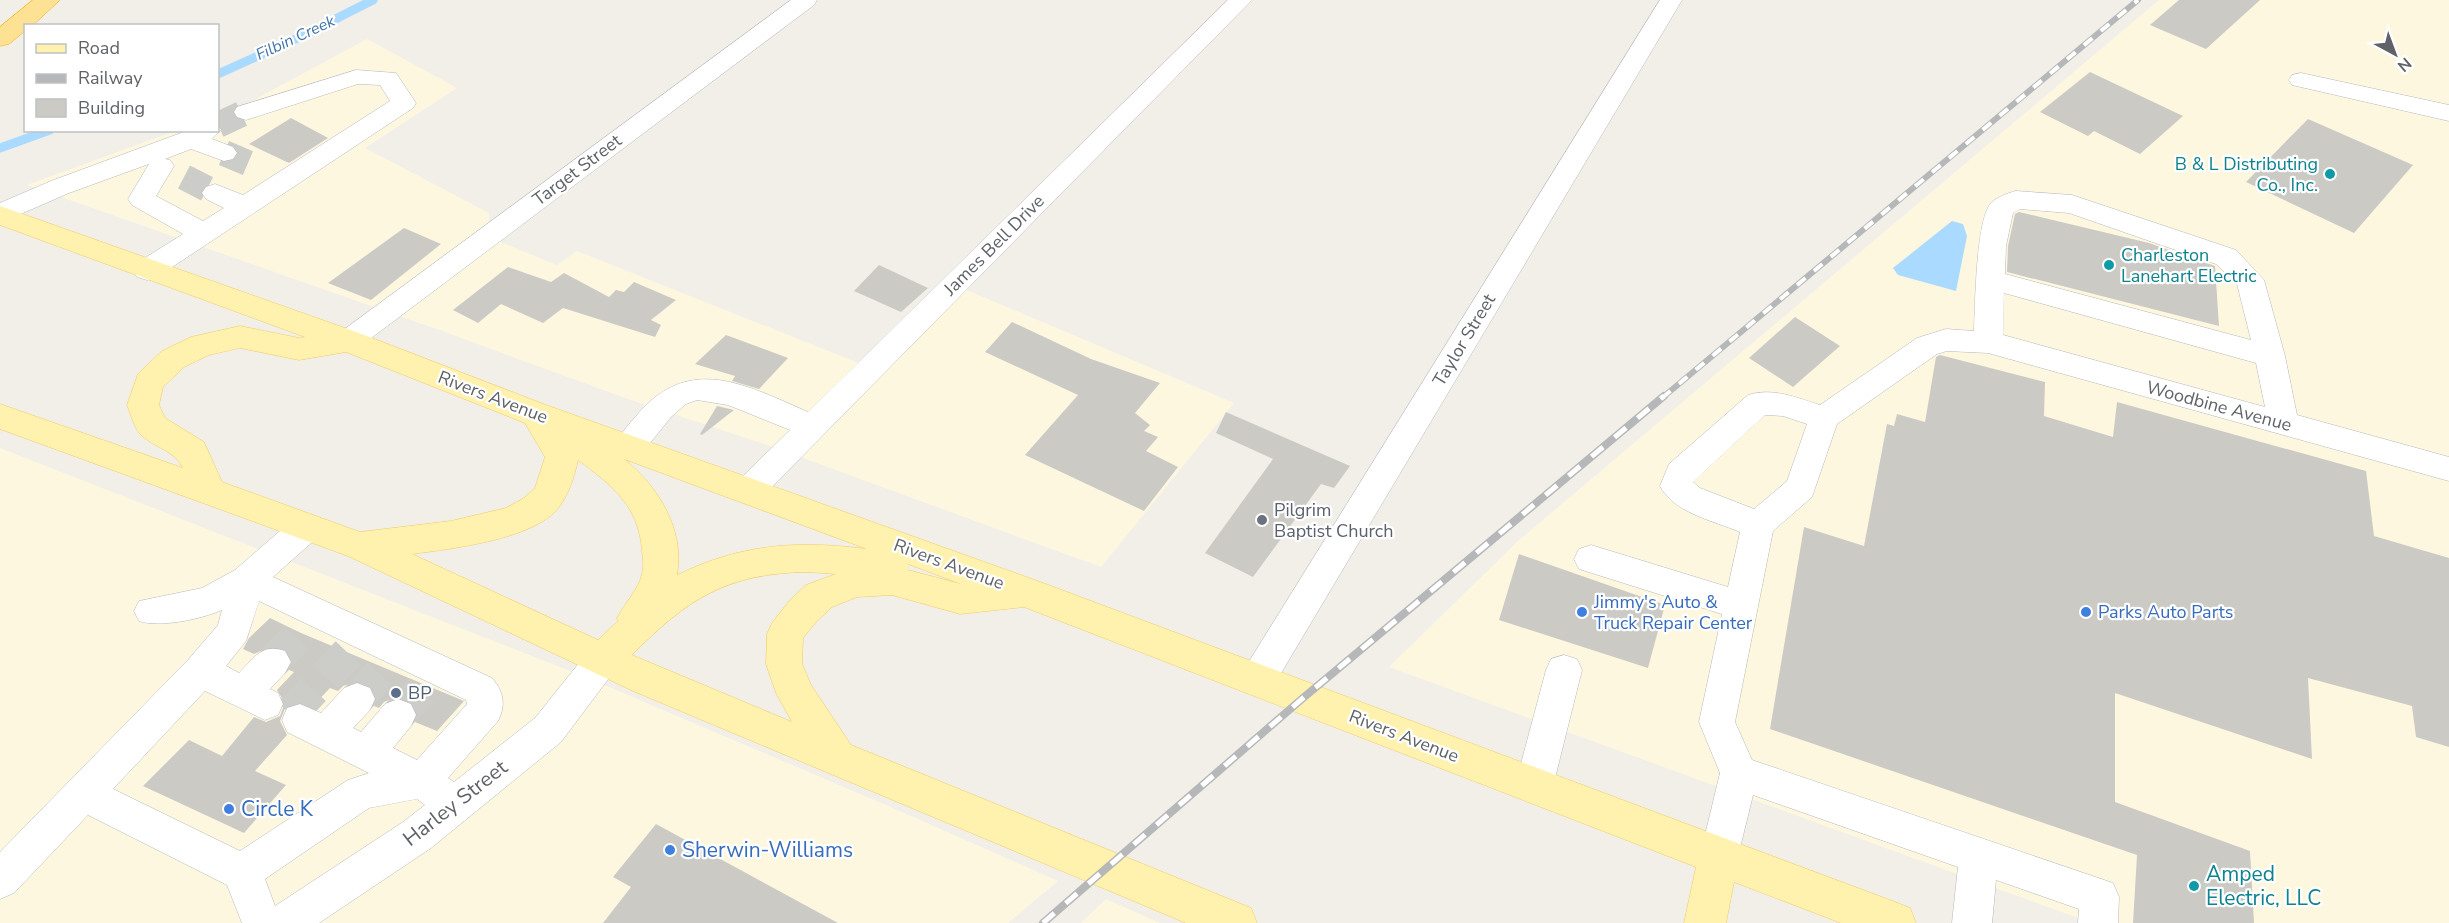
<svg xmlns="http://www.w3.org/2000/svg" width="2449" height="923" font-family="'Nunito Sans',sans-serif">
<rect width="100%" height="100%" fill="#f1efe8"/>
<g fill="#fef7e0">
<polygon points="2159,0 2449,0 2449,923 2092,923 1389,667 1518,541"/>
<polygon points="367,39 457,88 365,148 489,213 488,237 557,265 577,251 871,368 955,285 1234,403 1101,567 770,446 628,399 442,331 27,185 175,131 218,130 218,115 243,106"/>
<polygon points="0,448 588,678 893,808 1058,881 1008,923 0,923"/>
<polygon points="1106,899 1160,923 1081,923"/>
</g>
<polygon fill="#aadaff" points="1952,221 1963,224 1967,236 1956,291 1898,275 1893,268"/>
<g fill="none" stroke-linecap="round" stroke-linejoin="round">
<g stroke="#aadaff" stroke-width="9">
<polyline points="218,74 298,38 373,0"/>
<polyline points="0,148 50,130"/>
</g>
</g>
<g fill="#cccac5">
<polygon points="2179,0 2260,0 2206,49 2150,25"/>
<polygon points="2090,72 2183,116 2140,154 2094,131 2088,136 2040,112"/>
<polygon points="291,118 328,138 289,163 249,144"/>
<polygon points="2308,119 2413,165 2354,233 2246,182"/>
<polygon points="2019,212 2149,243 2215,266 2219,326 2007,272 2008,246 2015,214"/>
<polygon points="404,228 441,244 371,300 328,283"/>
<polygon points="879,265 928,288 901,312 854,291"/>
<polygon points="508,267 551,282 564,273 609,297 616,290 624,292 634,282 676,300 651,320 661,325 655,337 563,308 543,323 501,304 478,323 453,310"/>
<polygon points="1795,317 1840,346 1793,387 1749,358"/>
<polygon points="1012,322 1091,359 1160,383 1135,413 1150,425 1144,431 1158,437 1146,451 1178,467 1144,511 1025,455 1078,395 985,352"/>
<polygon points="726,335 788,358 759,389 732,381 735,376 695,364"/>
<polygon points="1940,355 2045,382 2044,416 2113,437 2117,402 2366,471 2374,536 2449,558 2449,747 2416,737 2412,706 2308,678 2312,759 2115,693 2115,802 2250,851 2254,923 2133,923 2137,855 1770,729 1804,527 1864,546 1887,424 1894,426 1897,414 1925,422 1936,357"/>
<polygon points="717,406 734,410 702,435 700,434"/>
<polygon points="1226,412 1350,466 1334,488 1321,484 1253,577 1205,553 1273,459 1216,433"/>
<polygon points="1519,554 1665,605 1648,668 1499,620"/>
<polygon points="270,618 301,633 464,701 437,731 415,722 418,714 412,702 397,697 384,702 379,708 374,706 377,698 372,687 358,681 343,686 338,691 330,688 312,707 299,702 286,706 280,721 287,735 255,771 286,785 244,833 143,786 189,740 222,756 254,717 266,722 280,716 285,703 277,690 294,672 289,670 293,661 287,650 270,647 254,654 243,649 249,638"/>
<polygon points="656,824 838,923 603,923 631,887 613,877"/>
</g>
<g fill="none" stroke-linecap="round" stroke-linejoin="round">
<g stroke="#ccccc8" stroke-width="26" stroke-dasharray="26 14" stroke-linecap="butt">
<polyline points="218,125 246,112"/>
<polyline points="224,153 257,167"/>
<polyline points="184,177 215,193"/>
</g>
<g stroke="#ccccc8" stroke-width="34" stroke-dasharray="34 17" stroke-linecap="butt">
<polyline points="273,662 301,633"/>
<polyline points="357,699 385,669"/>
<polyline points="290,714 348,653"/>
<polyline points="398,715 426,686"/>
</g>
<g stroke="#b5b8bc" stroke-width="1">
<g id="minor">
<polygon points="791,0 817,0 814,5 358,348 348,352 338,348 333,341 338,334"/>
<path d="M1228 0H1252L759 500 748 504 737 500 732 491 737 482 790 430 728 405 697 400 686 404 671 417 639 457 628 460 617 457 612 448C619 436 628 425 637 415 689 353 746 385 808 412Z"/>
<polygon points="1660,0 1682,0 1271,690 1258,695 1245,690 1240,679 1245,668"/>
<polygon points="356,70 396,73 416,103 413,108 157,277 147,280 137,277 133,270 137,263 183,234 132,205 128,199 149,164 69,193 0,223 0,203 51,181 189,130 218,130 218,125 221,130 212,139 233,147 237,153 233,159 224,161 191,149 165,159 170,160 174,166 156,196 203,221 224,208 206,199 202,193 206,187 215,184 243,195 390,101 380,85 358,84 246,120 237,117 234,112 237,107"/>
<polygon points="2301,73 2449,105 2449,121 2292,85 2289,80 2292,75"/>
<path d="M2016 191 2072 195 2236 250 2264 280 2285 356 2297 415 2449 457V481L1988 353 1947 351 1937 354 1837 424 1812 497 1773 531 1735 722 1752 760 2113 883 2119 897 2118 923H2078L2079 909 1996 880 1992 923H1952L1958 867 1753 795 1738 856 1733 869 1719 875 1705 869 1700 856 1720 773 1699 722 1722 614 1579 569 1574 559 1579 549 1591 545 1728 587 1740 532C1714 521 1674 513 1660 486L1669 464 1748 395C1773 387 1797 398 1820 405L1917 338 1946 329 1974 331C1975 306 1976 219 1991 203 1997 197 2008 193 2016 191ZM2020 209 2069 213 2216 264 2237 284 2251 340 2005 274 2006 246 2013 213ZM2004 293 2256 363 2265 407 2003 335ZM1765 415 1783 416 1807 424 1787 481 1754 509 1700 488 1693 482Z"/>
<path d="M307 514 319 518 323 527 319 536 273 577 492 678C504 692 506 705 498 721L448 778 454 782 535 718 591 648 603 644 615 648 621 659 615 670 561 742 431 848 319 923H242L227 885 88 815 14 893 0 899V852L188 660 218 625 222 610C202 619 159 628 139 621L134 611 139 601 202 588 235 570 295 518ZM259 601 466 700 467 704 417 760 393 748 411 726 416 715 411 704 398 699 385 704 361 732 353 728 370 710 375 699 370 688 357 683 344 688 321 713 300 704 287 708 282 720 287 732 369 773 348 780 240 851 113 789 205 691 265 720 278 715 283 704 278 693 270 689 285 673 291 662 285 651C262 643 255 657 239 673L226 666 246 641ZM417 799 425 805 403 822 275 906 265 879 369 808Z"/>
<polygon points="1564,655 1577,659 1582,670 1553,786 1547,798 1534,803 1521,798 1515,786 1546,670 1551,659"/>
</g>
</g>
<g stroke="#f2c960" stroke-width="1">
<path id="major" d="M0 206 359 333 546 405 1043 583 1895 902 1910 908 1916 923H1841L1734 882 1726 923H1684L1696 867 1024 607 960 614 892 595 857 597 832 607 816 622 803 638 802 664 811 685 851 745 1251 908 1257 923H1186L633 691 348 556 0 429V404L183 468C175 451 156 448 142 436 134 429 131 414 127 405L138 374 162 351 191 337 240 326 299 338 305 337 0 225ZM240 348 299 360 346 352 525 423 545 457 535 488 524 498 506 508 451 521 360 532 222 482 204 442 165 418 159 405 163 387 184 367 209 355ZM624 459 867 549C797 540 741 544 677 575 685 530 659 487 624 459ZM578 460C612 485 639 506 642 551 643 558 644 567 642 574 639 589 624 604 617 618L618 621 598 640 412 554C450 549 528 540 556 511 568 497 574 478 578 460ZM908 564 961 584 908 570ZM808 572 836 574 806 585 790 600 772 623 767 634 766 664 776 693 792 722 632 655C687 599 727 573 808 572Z"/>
</g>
<g stroke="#f9ab00" stroke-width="1">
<polygon id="highway" points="33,0 60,0 32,26 26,26 26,30 9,44 0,46 0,27"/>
</g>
<use href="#minor" fill="#fff" fill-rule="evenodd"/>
<use href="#major" fill="#fff2af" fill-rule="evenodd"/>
<use href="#highway" fill="#fde293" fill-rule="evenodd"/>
<g stroke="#b6b7b8" stroke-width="6">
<polyline id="rail-far1" points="1662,398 2138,0"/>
</g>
<g stroke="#b6b7b8" stroke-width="8">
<polyline id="rail" points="1043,923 1303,698 1664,396"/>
</g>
<use href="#rail-far1" stroke="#fff" stroke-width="4" stroke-dasharray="11" stroke-linecap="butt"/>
<use href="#rail" stroke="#fff" stroke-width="5" stroke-dasharray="15" stroke-linecap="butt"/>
</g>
<g fill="#0f9aa8" stroke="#fff" stroke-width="2">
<circle cx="2330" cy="174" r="6"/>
<circle cx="2109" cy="265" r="6"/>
<circle cx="2194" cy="886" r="6"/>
</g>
<circle fill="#6b7280" stroke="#fff" stroke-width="2" cx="1262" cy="520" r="6"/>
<g fill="#3f7fe0" stroke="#fff" stroke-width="2">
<circle cx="1582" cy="612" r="6"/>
<circle cx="2086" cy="612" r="6"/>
<circle cx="229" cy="809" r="6"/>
<circle cx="670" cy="850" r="6"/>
</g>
<circle fill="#5c6f8a" stroke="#fff" stroke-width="2" cx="396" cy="693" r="6"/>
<g text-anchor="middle" stroke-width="4.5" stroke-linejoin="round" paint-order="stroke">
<g font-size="16" font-style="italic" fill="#4174aa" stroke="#fff">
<text transform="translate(295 37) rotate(-25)" y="6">Filbin Creek</text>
</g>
<g font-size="18" fill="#0d838f" stroke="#fff" text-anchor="end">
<text x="2318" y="170">B &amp; L Distributing<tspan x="2318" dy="21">Co., Inc.</tspan></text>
<text x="2121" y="261" text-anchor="start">Charleston<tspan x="2121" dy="21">Lanehart Electric</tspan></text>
</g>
<g font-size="18" fill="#5f6368" stroke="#fff">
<text transform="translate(577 170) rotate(-37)" y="6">Target Street</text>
<text transform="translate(994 245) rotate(-45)" y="6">James Bell Drive</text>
<text transform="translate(1464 340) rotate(-59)" y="6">Taylor Street</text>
<text transform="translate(493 397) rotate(21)" y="6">Rivers Avenue</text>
<text transform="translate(2219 406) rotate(15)" y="6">Woodbine Avenue</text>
<text transform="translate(949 564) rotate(20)" y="6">Rivers Avenue</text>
<text transform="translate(1404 736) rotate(21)" y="6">Rivers Avenue</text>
</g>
<g font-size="18" fill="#5b616d" stroke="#fff" text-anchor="start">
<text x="1274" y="516">Pilgrim<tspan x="1274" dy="21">Baptist Church</tspan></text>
</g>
<g font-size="18" fill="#366cbe" stroke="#fff" text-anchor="start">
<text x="1594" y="608">Jimmy's Auto &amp;<tspan x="1594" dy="21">Truck Repair Center</tspan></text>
<text x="2098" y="618">Parks Auto Parts</text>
</g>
<g font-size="18" fill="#4e5e75" stroke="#fff" text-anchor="start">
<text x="408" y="699">BP</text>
</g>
<g font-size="21" fill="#5f6368" stroke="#fff">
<text transform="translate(455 803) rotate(-38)" y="7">Harley Street</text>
</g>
<g font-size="21" fill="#366cbe" stroke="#fff" text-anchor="start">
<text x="241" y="816">Circle K</text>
<text x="682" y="857">Sherwin-Williams</text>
</g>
<g font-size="21" fill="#0d838f" stroke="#fff" text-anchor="start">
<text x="2206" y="881">Amped<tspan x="2206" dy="24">Electric, LLC</tspan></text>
</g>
</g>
<rect x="24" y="24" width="195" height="108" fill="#ffffff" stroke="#bfc1c3" stroke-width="1.5"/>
<rect x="36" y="44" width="30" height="9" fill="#fff2af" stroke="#bfc1c3" stroke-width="1.5"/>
<text x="78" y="54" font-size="18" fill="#5f6368">Road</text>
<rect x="36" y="74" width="30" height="9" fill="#b6b7b8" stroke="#bfc1c3" stroke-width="1.5"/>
<text x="78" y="84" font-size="18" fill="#5f6368">Railway</text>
<rect x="36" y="99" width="30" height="18" fill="#cccac5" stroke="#bfc1c3" stroke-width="1.5"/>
<text x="78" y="114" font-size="18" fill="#5f6368">Building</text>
<g transform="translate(2395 54) rotate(139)" stroke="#ffffff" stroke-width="4.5" paint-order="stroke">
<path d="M0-4.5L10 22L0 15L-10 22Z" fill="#5f6368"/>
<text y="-9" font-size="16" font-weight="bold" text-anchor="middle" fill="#5f6368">N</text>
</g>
</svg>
